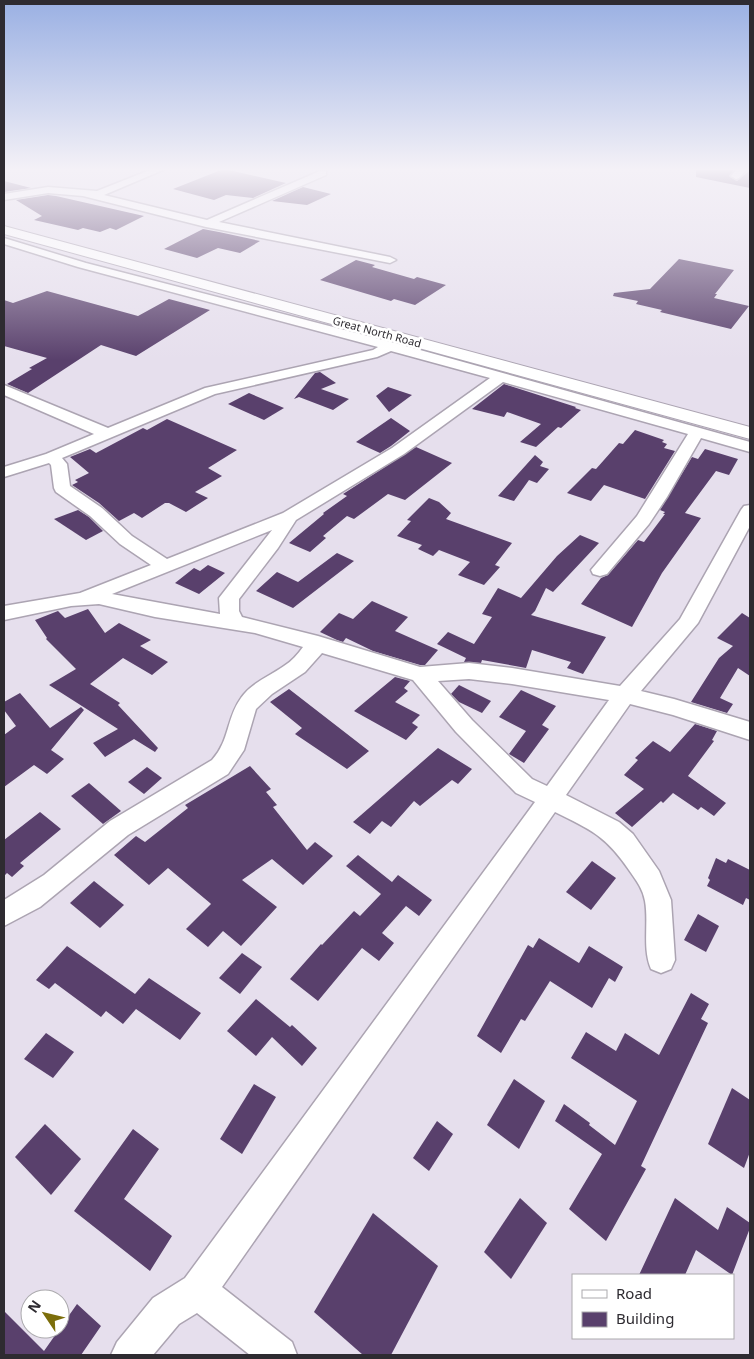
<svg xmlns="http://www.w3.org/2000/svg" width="754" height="1359" font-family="'Noto Sans',sans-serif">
<rect width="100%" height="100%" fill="#e6dfed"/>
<g fill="#59406c">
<polygon points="221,170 229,170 286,183 253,198 226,195 214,200 173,189"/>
<polygon points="696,170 734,170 729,176 737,181 750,170 750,188 696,177"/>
<polygon points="4,181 31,188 4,192"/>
<polygon points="303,187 331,194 307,205 272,201"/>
<polygon points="48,195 56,196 144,216 116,230 110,228 100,232 83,228 78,230 34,220 42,216 16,200"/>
<polygon points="203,229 219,232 260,241 240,253 218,248 197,258 164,249"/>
<polygon points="679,259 734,270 715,294 717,294 714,298 749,306 731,329 660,312 662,310 636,304 638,301 613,296 614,293 650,289"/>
<polygon points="356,260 375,265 372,267 414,279 417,277 446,285 415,305 394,299 391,301 320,280"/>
<polygon points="47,291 138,316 169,299 210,310 136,356 101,345 28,393 7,384 32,369 29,368 47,358 4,346 4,300 13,303"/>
<polygon points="320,372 336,383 321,389 349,399 333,410 299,397 294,399 315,373"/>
<polygon points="504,384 576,407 575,408 581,410 561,428 558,427 536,447 520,442 541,424 507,412 504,417 472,409"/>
<polygon points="388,387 412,395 389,412 376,396"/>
<polygon points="249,393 284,408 264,420 228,404"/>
<polygon points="391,418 410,431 391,446 380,453 356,442"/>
<polygon points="167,419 237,450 208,468 222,476 195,492 208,498 186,512 169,503 165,503 142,518 134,513 119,521 99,503 72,485 78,482 75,480 89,473 70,457 90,449 96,453 143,428 147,430"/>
<polygon points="635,430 664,440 662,442 667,444 664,448 675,451 645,499 604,485 591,501 567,493 592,468 596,469 619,443 623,444"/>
<polygon points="416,447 452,463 405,500 388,494 354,519 347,516 323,536 326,538 310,552 289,543 324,514 323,513 347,496 343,494"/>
<polygon points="705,449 738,459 729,475 716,471 685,513 701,518 662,573 632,627 581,604 601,578 608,575 638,540 644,542 665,514 663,514 665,512 660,510 692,457 698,459"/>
<polygon points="535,455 543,462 540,466 549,469 537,483 529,480 514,501 498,496"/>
<polygon points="429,498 439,502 451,513 446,519 512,543 495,565 500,567 484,585 458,575 470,562 439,550 433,556 418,549 422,545 397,536 411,521 407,520"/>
<polygon points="78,510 89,517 103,531 86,540 54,519"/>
<polygon points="580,535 599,543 553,592 546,588 535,611 531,615 606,637 583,674 567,668 571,662 532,650 526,668 482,660 481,663 464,662 466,658 437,644 448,632 474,644 492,617 482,614 498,588 521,598 557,556"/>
<polygon points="337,553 354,561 293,608 256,591 277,572 298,582"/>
<polygon points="208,565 225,573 199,594 175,583 194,568 200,571"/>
<polygon points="372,601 408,617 395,631 438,650 425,665 420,665 373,651 346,638 343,642 337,640 320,632 339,613 353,619"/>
<polygon points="88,609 105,633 119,623 151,640 140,646 168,662 152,675 123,658 90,684 120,703 118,705 158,748 155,752 134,739 105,757 93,743 118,729 49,685 76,669 46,639 47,638 35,620 58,611 65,618"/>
<polygon points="742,613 750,618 750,676 738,668 720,698 733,704 727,713 691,702 719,658 733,646 717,638"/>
<polygon points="395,677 410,681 404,688 408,691 395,702 420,715 412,723 418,727 406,740 354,711"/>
<polygon points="459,685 491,701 482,713 459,702 451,694"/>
<polygon points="289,689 369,751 347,769 295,734 302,728 270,702"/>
<polygon points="521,690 556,706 542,725 549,729 524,763 509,754 526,731 499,717"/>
<polygon points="20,693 50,728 81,707 84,710 51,750 64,759 47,774 34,765 4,787 4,735 16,726 4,710 4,702"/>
<polygon points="695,724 717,731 712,740 714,741 688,776 726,803 714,816 701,807 698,810 673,793 663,803 661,801 632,827 615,813 644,789 624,775 638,760 635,758 653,741 670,752"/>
<polygon points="438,748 472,769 458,784 452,780 420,806 414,801 391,827 382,821 370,834 353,822"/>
<polygon points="250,766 271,789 266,792 277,805 273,807 307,850 315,842 333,856 303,885 272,859 242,880 277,907 241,946 223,931 208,947 186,929 211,904 210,903 168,868 149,885 114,855 136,836 145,842 188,808 185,805"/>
<polygon points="147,767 162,778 144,794 128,782"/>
<polygon points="89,783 121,811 103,824 71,796"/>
<polygon points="40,812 61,829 20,863 24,866 12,877 7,873 4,876 4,840"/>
<polygon points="358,855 392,882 398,875 432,900 419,916 406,906 382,933 394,943 379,961 362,948 318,1001 290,979 321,944 322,945 354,911 360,916 381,894 346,866"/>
<polygon points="716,858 726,863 728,859 750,870 750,900 746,898 743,905 707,886 710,880 708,878"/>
<polygon points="592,861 616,878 591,910 566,892"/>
<polygon points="94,881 124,905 100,928 70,903"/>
<polygon points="698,914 719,926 706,952 684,940"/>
<polygon points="539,938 579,963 589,946 623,967 615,982 609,978 592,1008 550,981 525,1021 521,1019 501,1053 477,1036 528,945 533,948"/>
<polygon points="67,946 135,994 149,978 201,1013 180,1040 136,1009 123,1024 106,1011 101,1017 55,983 49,989 36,980"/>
<polygon points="242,953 262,967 240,994 219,978"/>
<polygon points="691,993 709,1004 701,1019 708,1023 641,1166 646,1169 606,1241 569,1209 602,1154 555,1121 564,1104 590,1123 589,1125 615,1145 637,1101 571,1058 586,1032 616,1051 625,1033 659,1055"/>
<polygon points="256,999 290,1027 292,1025 317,1048 302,1066 272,1037 256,1056 227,1031"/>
<polygon points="46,1033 74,1052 53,1078 24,1059"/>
<polygon points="514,1079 545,1101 519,1149 487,1125"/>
<polygon points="254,1084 276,1097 242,1154 220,1139"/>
<polygon points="732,1088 750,1100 750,1152 744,1168 708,1144"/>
<polygon points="437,1121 453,1134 429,1171 413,1158"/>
<polygon points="45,1124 81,1159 51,1195 15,1157"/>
<polygon points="133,1129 159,1149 124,1199 172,1236 150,1271 74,1211"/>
<polygon points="520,1198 547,1223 511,1279 484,1252"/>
<polygon points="675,1198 718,1230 727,1207 750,1223 750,1228 732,1275 696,1250 685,1275 639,1275"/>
<polygon points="373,1213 438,1266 391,1355 363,1355 314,1312"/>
<polygon points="77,1304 101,1326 81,1355 4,1355 4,1311 44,1351"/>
</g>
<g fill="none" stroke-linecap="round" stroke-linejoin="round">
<g stroke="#aca4b2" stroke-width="3">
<g id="minor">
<polygon points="150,170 163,170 104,195 207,220 320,171 326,171 326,175 219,222 390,257 396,260 390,263 206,227 83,196 48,193 4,200 4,194 48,187 97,191"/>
<polygon points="736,170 746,170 739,178 736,179 731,176"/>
<path d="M4 238 86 263 395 343 750 442V452L701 438 667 497 649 524 607 574 600 576 593 574 591 570 637 516 688 434 503 382 404 454 296 520 278 548 239 599V611L242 617 318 636 420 667 469 663 512 668 620 686 680 619 741 510 744 506 750 505V526L698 623 641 691 674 699 750 722V740L673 715 630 704 566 795 619 822 633 834 659 871 671 900 675 960 671 969 661 973 651 969C642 948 649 923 645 901 643 889 636 880 629 870 605 835 591 830 555 812L222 1287 292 1342 297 1355H250L197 1313 179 1324 153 1355H111L117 1342 153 1298 185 1278 535 802 516 793 456 732 413 680 322 653 305 672 272 694 256 709 244 750 228 774 128 835 40 907 4 926V900L44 875 110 821 212 760C230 740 226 719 241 698 251 683 270 676 284 666 292 661 298 654 303 647L255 633 155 617 99 604 71 606 4 620V606L80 593 151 565 120 544 90 516 56 492 54 488 51 465 49 463 4 477V467L46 454 94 434 4 395V385L108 428 205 388 373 350 378 347 78 267 4 244ZM391 351 490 378 392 448 283 513 167 559 132 536 102 508 70 486 67 464 62 458 215 394 377 357ZM272 530 219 598 220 614 112 594ZM469 679 512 684 609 700 547 786 532 779 472 720 438 681Z"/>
</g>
</g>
<g stroke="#aca4b2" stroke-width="2">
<polygon id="primary" points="4,226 750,427 750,439 4,234"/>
</g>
<use href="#minor" fill="#fff" fill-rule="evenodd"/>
<use href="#primary" fill="#fff" fill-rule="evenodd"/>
</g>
<linearGradient id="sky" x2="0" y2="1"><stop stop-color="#9ab0e3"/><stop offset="0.47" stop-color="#f4f1f7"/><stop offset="1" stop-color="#f4f1f7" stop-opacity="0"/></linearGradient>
<rect width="754" height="360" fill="url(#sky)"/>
<g text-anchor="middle" stroke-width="5" stroke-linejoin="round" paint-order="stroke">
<g font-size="11" fill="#2e2b31" stroke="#fff">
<text transform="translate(377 332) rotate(15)" y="4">Great North Road</text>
</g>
</g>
<rect width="754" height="1359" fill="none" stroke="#2e2b31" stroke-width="10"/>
<rect x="572" y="1274" width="162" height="65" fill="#ffffff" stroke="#abaaad"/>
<rect x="582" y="1290" width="25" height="8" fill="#ffffff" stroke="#abaaad"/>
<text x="616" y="1299" font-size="15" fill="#2e2b31">Road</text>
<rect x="582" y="1312" width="25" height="15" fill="#59406c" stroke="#abaaad"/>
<text x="616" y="1324" font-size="15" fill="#2e2b31">Building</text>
<g transform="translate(45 1314) rotate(305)"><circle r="24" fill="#ffffff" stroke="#abaaad"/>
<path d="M0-4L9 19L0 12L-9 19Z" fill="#7c6e0b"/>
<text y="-8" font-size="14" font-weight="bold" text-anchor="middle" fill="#2e2b31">N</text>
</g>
</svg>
